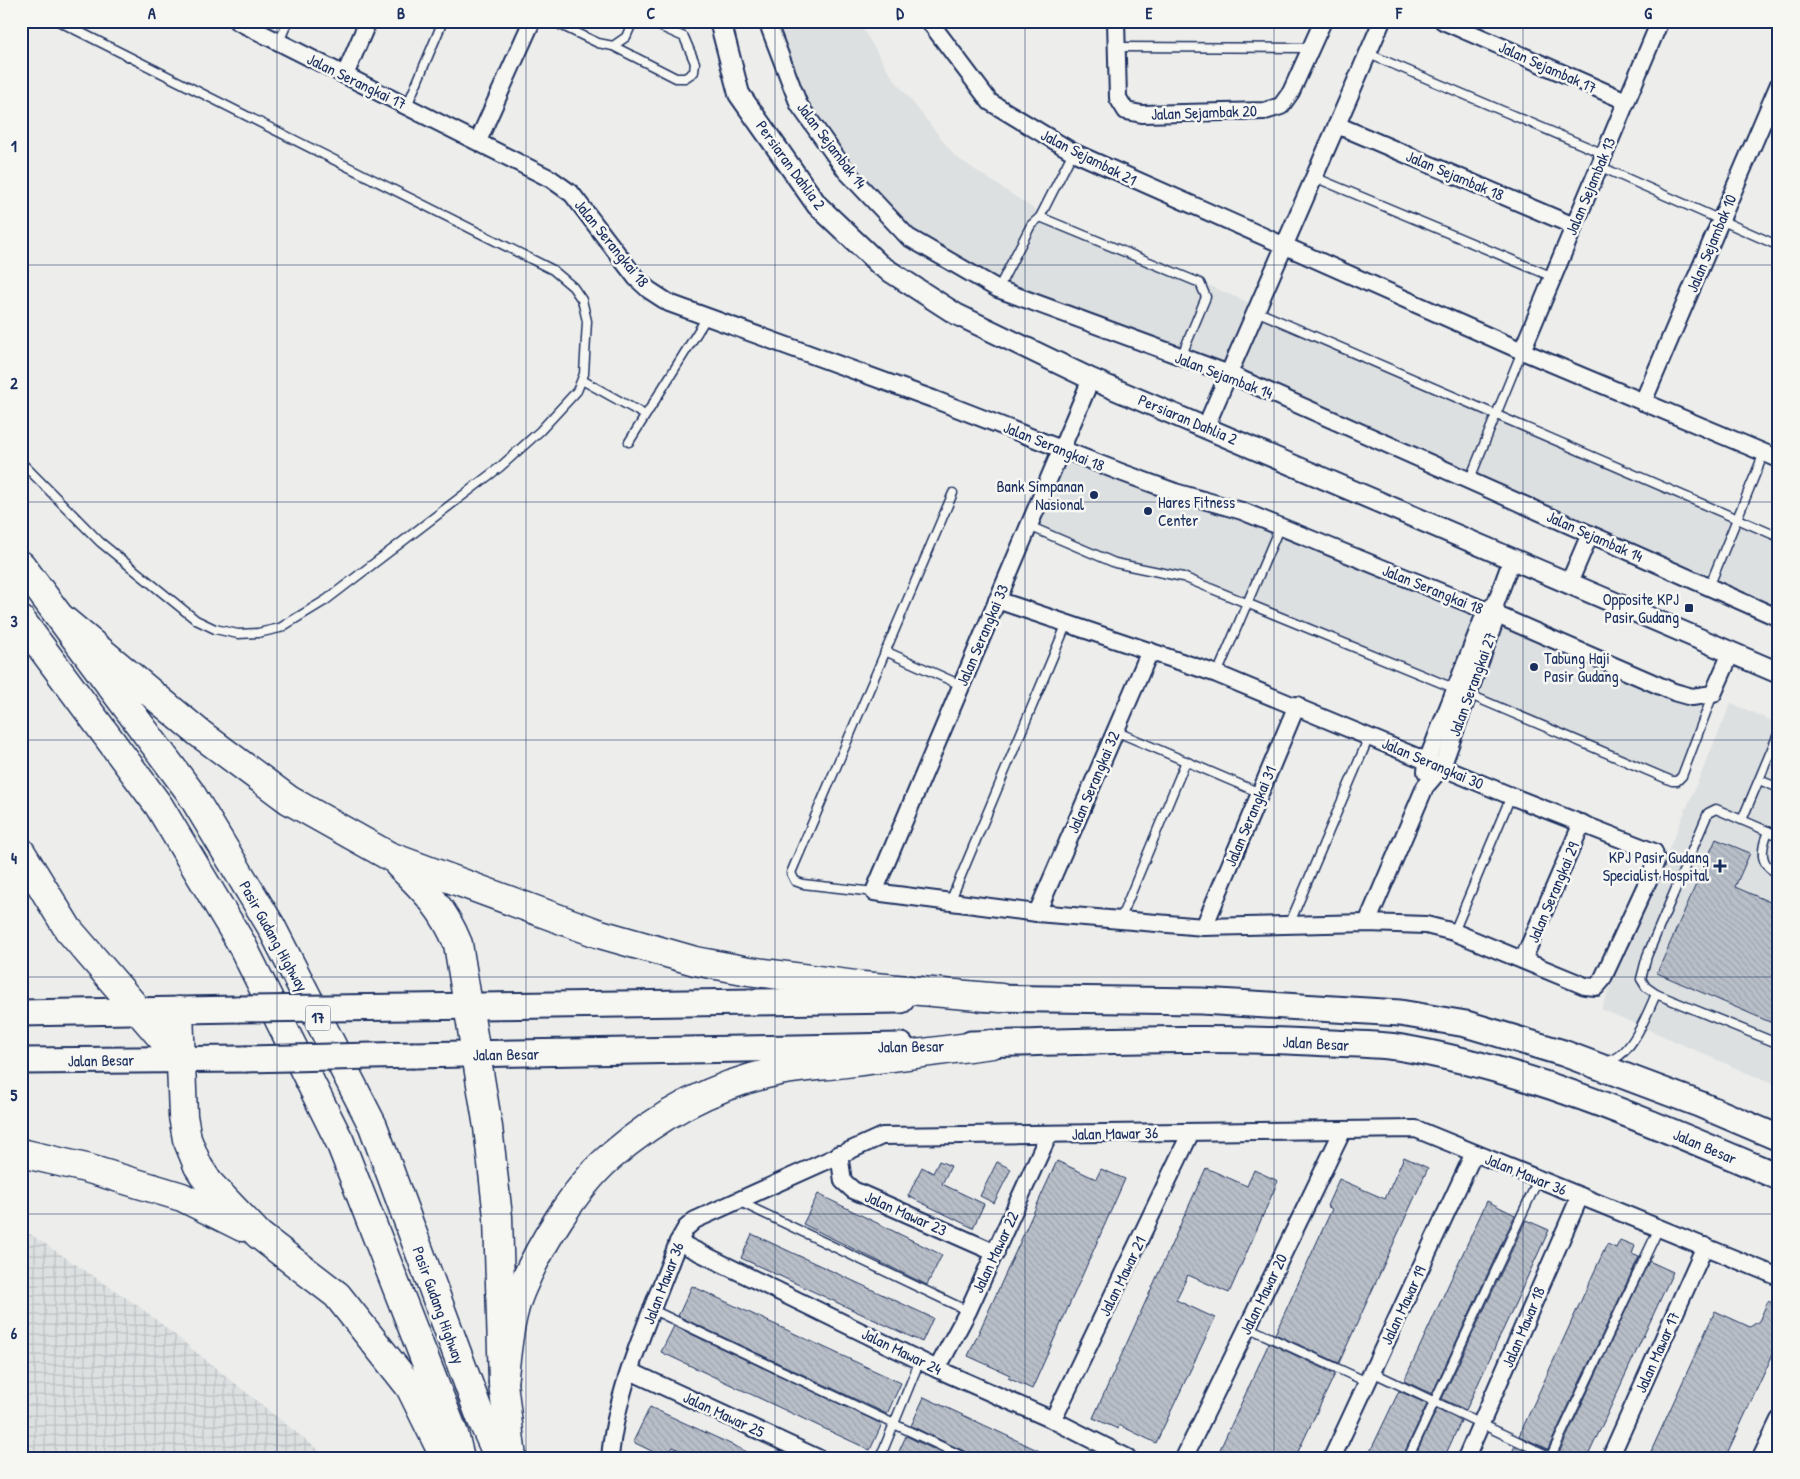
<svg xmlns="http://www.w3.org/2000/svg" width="1800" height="1479" font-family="'Patrick Hand',sans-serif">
<defs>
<pattern id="industrial-grid" width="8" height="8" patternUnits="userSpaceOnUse" patternTransform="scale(1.25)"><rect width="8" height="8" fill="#dde0e1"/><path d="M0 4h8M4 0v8" fill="none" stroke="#bdc0c3"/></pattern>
<pattern id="building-back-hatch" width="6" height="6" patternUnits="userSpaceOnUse" patternTransform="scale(1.25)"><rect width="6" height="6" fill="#b9bfc8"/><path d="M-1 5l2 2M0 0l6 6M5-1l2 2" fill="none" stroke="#9ea4ae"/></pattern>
</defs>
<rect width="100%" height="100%" fill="#edeeec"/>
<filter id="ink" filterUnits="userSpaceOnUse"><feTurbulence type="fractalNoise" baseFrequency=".02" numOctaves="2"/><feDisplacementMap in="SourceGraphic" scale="10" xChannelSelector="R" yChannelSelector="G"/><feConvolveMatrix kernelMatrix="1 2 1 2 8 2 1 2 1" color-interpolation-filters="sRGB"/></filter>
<g filter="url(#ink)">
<g fill="#dde0e1">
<polygon points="761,21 858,21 891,75 956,157 1037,211 1779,532 1779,625 1242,386 998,296 842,177"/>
<polygon points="1069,445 1714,701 1685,779 1678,785 1670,784 1182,581 1116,567 1032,532"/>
<polygon points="1731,703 1779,724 1779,1087 1601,1009"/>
</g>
<polygon fill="url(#industrial-grid)" points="21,1228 140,1307 328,1458 21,1458"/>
<g fill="url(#building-back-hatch)" stroke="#1b2f5e">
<polygon points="1716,839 1750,853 1735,887 1779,906 1779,1026 1657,973"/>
<polygon points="1404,1157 1428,1168 1339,1363 1275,1334 1332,1209 1327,1206 1339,1179 1385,1199"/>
<polygon points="939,1161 951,1166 942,1184 984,1204 973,1228 908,1196 922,1167 933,1173"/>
<polygon points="1057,1161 1096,1179 1101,1169 1125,1179 1032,1389 1008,1378 1010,1375 968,1356"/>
<polygon points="997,1162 1011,1169 994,1203 980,1196"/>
<polygon points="1206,1168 1247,1186 1254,1170 1278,1181 1229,1293 1188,1275 1176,1300 1215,1318 1156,1443 1119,1425 1118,1429 1093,1418"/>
<polygon points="818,1194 942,1255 927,1285 803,1224"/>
<polygon points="1487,1201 1515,1215 1432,1394 1404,1381"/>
<polygon points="1526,1220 1549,1230 1466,1410 1442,1399"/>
<polygon points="752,1234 933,1318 922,1342 741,1258"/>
<polygon points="1620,1240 1635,1246 1632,1254 1639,1257 1548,1449 1519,1436 1607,1244 1616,1248"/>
<polygon points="1649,1261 1673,1272 1587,1458 1559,1458 1558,1455"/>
<polygon points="692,1286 901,1383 887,1414 678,1316"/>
<polygon points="1768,1301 1779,1306 1779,1341 1725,1458 1648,1458 1715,1311 1750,1327 1759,1321"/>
<polygon points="674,1326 882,1424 870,1450 661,1352"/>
<polygon points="1269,1343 1335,1374 1295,1458 1216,1458"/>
<polygon points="1399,1391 1427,1404 1402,1458 1367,1458"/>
<polygon points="924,1397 999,1432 1054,1458 972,1458 968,1453 911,1426"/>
<polygon points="650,1407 726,1442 760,1458 696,1458 673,1447 666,1458 633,1442"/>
<polygon points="1437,1409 1461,1421 1444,1458 1414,1458"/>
<polygon points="906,1436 952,1458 896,1458"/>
<polygon points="1515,1446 1539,1458 1509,1458"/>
</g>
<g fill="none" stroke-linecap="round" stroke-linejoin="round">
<g stroke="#1b2f5e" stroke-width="11">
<g id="service">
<polyline points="552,21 598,43 613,46 626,37 633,21"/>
<polyline points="279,42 288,21"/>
<polyline points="613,46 676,78 685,78 694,72 695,63 684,37 648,21"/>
<polyline points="1117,47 1310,48"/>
<polyline points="1369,54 1604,154"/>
<polyline points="407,106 443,21"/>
<polyline points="1599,166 1779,246"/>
<polyline points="1314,177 1553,277"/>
<polyline points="1040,217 1073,152"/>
<polyline points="998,289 1031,225 1040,217 1200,283 1206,297 1181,357"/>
<polyline points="1256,311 1779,537"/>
<polyline points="582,380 645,415"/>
<polyline points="629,442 707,317"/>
<polyline points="21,462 100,542 196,620 215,629 238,634 258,633 280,628 326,600 500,467 540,431 577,391 584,374 587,321 582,300 573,287 553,270 58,21"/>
<polyline points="1469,481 1522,351"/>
<polyline points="1029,526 1115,563 1183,577 1205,586 1456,689"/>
<polyline points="1709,587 1764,453"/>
<polyline points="885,651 961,685"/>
<polyline points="1217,674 1280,526"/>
<polyline points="1468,694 1672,781 1677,781 1682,776 1713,694"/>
<polyline points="1115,731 1260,793"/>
<polyline points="1759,780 1779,788"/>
<polyline points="1742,820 1779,732"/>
<path d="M1768 831C1761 850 1758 865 1779 874"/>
<polyline points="1779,836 1716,809 1708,813 1647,956 1641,979 1646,987 1656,994 1779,1044"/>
<polyline points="874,892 803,884 795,881 791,873 953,493"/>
<polyline points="950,902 1067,623"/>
<polyline points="1120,920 1186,761"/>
<polyline points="1289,925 1369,737"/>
<polyline points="1454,932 1511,796"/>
<path d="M1606 1061C1630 1060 1647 1014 1656 994"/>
<polyline points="740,1202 968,1311"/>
<polyline points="653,1310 966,1458"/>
<polyline points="1247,1327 1367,1382"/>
<polyline points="1372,1372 1553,1458"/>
<polyline points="880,1458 920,1360"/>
<polyline points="1408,1458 1538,1180"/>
<polyline points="1550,1458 1659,1228"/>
</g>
</g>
<g stroke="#1b2f5e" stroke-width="20">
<g id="minor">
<polyline points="237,21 551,179 572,194 636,278 649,290 669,303 933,399 1123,473 1175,492 1242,511 1497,615 1674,692 1692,697 1713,694 1731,653"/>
<polyline points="767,21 799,105 846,171 908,237 998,289 1229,374 1779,618"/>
<polyline points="929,21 990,102 1073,152 1522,351 1779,459"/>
<polyline points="1116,21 1118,98 1126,111 1142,114 1265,111 1281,106 1291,92 1323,21"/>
<polyline points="1443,21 1626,101"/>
<polyline points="345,75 368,21"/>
<polyline points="1337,125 1574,226"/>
<polyline points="478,141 532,21"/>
<polyline points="1522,351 1660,21"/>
<polyline points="1643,402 1779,84"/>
<polyline points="1206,426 1382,21"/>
<polyline points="1569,583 1590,534"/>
<path d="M997 600 1217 674 1511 796 1654 852 1656 861 1652 872 1602 980 1596 987 1585 986 1454 932 1426 925 1367 923 1204 927 1037 913 874 892C946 721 1019 550 1091 379"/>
<polyline points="1426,772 1427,761 1486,611 1494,605"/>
<polyline points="1037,913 1150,651"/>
<polyline points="1367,923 1425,787 1442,767 1497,615 1495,605 1512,559"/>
<polyline points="1204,927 1297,705"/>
<polyline points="1523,960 1582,823"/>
<polyline points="839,1154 843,1181 853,1190 996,1253"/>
<polyline points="678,1242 937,1369 1053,1420 1128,1458"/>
<polyline points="937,1369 968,1311 1049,1134"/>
<polyline points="630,1371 818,1458"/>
<polyline points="1053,1420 1191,1132"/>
<path d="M610 1458C616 1386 653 1310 678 1242L686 1228 695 1220 882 1136 1416 1129 1779 1277"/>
<polyline points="1184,1458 1343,1130"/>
<polyline points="1332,1458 1474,1153"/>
<polyline points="1466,1458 1580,1196"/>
<polyline points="1610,1458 1705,1246"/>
<polyline points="1761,1458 1779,1420"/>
</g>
</g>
<g stroke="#1b2f5e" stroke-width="24">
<polyline id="tertiary" points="720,21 739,94 817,205 880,265 956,314 1091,379 1779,673"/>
</g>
<g stroke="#1b2f5e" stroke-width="29">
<g id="primary">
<polyline points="981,998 1201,1001 1400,1013 1466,1024 1563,1053 1699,1104 1779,1138"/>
<polyline points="409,1007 901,1000"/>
<polyline points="21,1013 238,1009"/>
<path d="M971 1044C1084 1042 1196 1036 1309 1042 1338 1044 1368 1043 1397 1047 1530 1069 1655 1124 1779 1177"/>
<polyline points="414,1055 901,1046"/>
<polyline points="21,1061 245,1059"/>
</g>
</g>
<g stroke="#1b2f5e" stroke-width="31">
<g id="trunk">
<polyline points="21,565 190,792 271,926 373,1126 481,1418 499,1458"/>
<polyline points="61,618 199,733 289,800 389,856 600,934 695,961 749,971 863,986 1001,998"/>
<polyline points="21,620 159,806 241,943 340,1142 454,1434 460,1458"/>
<polyline points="21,852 68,929 181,1060"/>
<path d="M399 865C425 890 444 909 458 944L488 1127 498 1217 503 1383 512 1458"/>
<polyline points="179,1011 183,1116 187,1139 198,1166 209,1183 259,1235 337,1295 410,1387 445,1458"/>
<polyline points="21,1153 86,1168 182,1197 242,1227"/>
<path d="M503 1383C507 1353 509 1318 521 1290 539 1247 574 1189 609 1158 656 1117 713 1085 775 1072 798 1067 823 1066 846 1063 895 1057 944 1050 992 1044"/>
</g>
</g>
<use href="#service" stroke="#f6f6f2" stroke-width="8"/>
<use href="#minor" stroke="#f6f6f2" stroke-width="16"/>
<use href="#tertiary" stroke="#f6f6f2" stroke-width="20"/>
<use href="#primary" stroke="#f6f6f2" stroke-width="25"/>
<use href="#trunk" stroke="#f6f6f2" stroke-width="28"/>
<g stroke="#1b2f5e" stroke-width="29" stroke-linecap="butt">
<g id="primary-bridge">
<polyline points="238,1009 409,1007"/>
<polyline points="245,1059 414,1055"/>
</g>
</g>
<use href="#primary-bridge" stroke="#f6f6f2" stroke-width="25"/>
</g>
</g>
<path fill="none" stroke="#1b2f5e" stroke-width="1" stroke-opacity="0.55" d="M277 21V1458M526 21V1458M775 21V1458M1025 21V1458M1274 21V1458M1523 21V1458M21 265H1779M21 502H1779M21 740H1779M21 977H1779M21 1214H1779"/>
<g fill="#1b2f5e" stroke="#f6f6f2" stroke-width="2">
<circle cx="1094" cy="495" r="5"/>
<circle cx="1148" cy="511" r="5"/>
<rect x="1684" y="603" width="10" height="10" rx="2.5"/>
<circle cx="1534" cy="667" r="5"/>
<path d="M1717.5 858.5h5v5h5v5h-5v5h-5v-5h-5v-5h5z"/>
</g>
<g text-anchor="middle" stroke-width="5" stroke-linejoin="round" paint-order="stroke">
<rect fill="#f6f6f2" stroke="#5d6b8a" stroke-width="1" x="305.5" y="1005.5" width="25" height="25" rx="4"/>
<g font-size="15" font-weight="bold" fill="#1b2f5e">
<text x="318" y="1023">17</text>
</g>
<g font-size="16" fill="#1b2f5e" stroke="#f6f6f2">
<text transform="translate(1548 67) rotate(24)" y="6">Jalan Sejambak 17</text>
<text transform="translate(357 81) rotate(26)" y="6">Jalan Serangkai 17</text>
<text transform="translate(1204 112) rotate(-2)" y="6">Jalan Sejambak 20</text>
<text transform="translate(832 145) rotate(53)" y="6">Jalan Sejambak 14</text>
<text transform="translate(1089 157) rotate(27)" y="6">Jalan Sejambak 21</text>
<text transform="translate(791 165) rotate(54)" y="6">Persiaran Dahlia 2</text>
<text transform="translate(1455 175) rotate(23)" y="6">Jalan Sejambak 18</text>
<text transform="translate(1590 186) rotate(-67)" y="6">Jalan Sejambak 13</text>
<text transform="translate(612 243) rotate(51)" y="6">Jalan Serangkai 18</text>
<text transform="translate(1711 243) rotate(-67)" y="6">Jalan Sejambak 10</text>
<text transform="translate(1224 375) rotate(21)" y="6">Jalan Sejambak 14</text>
<text transform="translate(1188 419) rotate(23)" y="6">Persiaran Dahlia 2</text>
<text transform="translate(1054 446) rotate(22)" y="6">Jalan Serangkai 18</text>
<text transform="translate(1595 536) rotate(24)" y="6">Jalan Sejambak 14</text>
<text transform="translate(1433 589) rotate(22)" y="6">Jalan Serangkai 18</text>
<text transform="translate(982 635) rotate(-67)" y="6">Jalan Serangkai 33</text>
<text transform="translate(1472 684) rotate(-70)" y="6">Jalan Serangkai 27</text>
<text transform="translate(1433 763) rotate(23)" y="6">Jalan Serangkai 30</text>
<text transform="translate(1093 782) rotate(-67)" y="6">Jalan Serangkai 32</text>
<text transform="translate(1250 816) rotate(-67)" y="6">Jalan Serangkai 31</text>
<text transform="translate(1553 892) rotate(-67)" y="6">Jalan Serangkai 29</text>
<text transform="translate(274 936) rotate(61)" y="6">Pasir Gudang Highway</text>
<text transform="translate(1316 1043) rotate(3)" y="6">Jalan Besar</text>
<text transform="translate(911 1046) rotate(-1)" y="6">Jalan Besar</text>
<text transform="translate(506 1054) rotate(-1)" y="6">Jalan Besar</text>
<text transform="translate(101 1060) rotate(-1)" y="6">Jalan Besar</text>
<text transform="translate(1115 1133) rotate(-1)" y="6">Jalan Mawar 36</text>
<text transform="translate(1705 1146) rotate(23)" y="6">Jalan Besar</text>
<text transform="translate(1526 1174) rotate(22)" y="6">Jalan Mawar 36</text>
<text transform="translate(906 1213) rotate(24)" y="6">Jalan Mawar 23</text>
<text transform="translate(995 1252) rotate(-65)" y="6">Jalan Mawar 22</text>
<text transform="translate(1122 1276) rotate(-64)" y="6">Jalan Mawar 21</text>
<text transform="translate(663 1283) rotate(-69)" y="6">Jalan Mawar 36</text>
<text transform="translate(1263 1294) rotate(-64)" y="6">Jalan Mawar 20</text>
<text transform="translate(439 1305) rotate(70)" y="6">Pasir Gudang Highway</text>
<text transform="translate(1403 1305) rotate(-65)" y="6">Jalan Mawar 19</text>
<text transform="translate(1523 1327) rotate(-67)" y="6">Jalan Mawar 18</text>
<text transform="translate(902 1351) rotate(26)" y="6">Jalan Mawar 24</text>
<text transform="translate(1657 1352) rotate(-66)" y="6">Jalan Mawar 17</text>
<text transform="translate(724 1414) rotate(25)" y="6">Jalan Mawar 25</text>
</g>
<g font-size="16" fill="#1b2f5e" stroke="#f6f6f2" text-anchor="end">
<text x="1084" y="492">Bank Simpanan<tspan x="1084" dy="18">Nasional</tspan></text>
<text x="1158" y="508" text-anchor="start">Hares Fitness<tspan x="1158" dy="18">Center</tspan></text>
<text x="1679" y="605">Opposite KPJ<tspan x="1679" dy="18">Pasir Gudang</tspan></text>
<text x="1544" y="664" text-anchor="start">Tabung Haji<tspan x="1544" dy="18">Pasir Gudang</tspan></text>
<text x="1709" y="863">KPJ Pasir Gudang<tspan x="1709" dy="18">Specialist Hospital</tspan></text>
</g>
</g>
<rect width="1800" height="1479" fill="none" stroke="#f6f6f2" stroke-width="55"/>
<rect x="28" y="28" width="1744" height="1424" fill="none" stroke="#1b2f5e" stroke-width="2"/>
<g font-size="16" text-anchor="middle" font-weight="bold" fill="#1b2f5e">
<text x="152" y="19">A</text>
<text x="401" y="19">B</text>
<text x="651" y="19">C</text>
<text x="900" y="19">D</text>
<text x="1149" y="19">E</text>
<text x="1399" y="19">F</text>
<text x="1648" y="19">G</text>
<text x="14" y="152">1</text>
<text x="14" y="389">2</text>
<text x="14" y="627">3</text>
<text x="14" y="864">4</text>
<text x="14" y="1101">5</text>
<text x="14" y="1339">6</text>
</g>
</svg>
